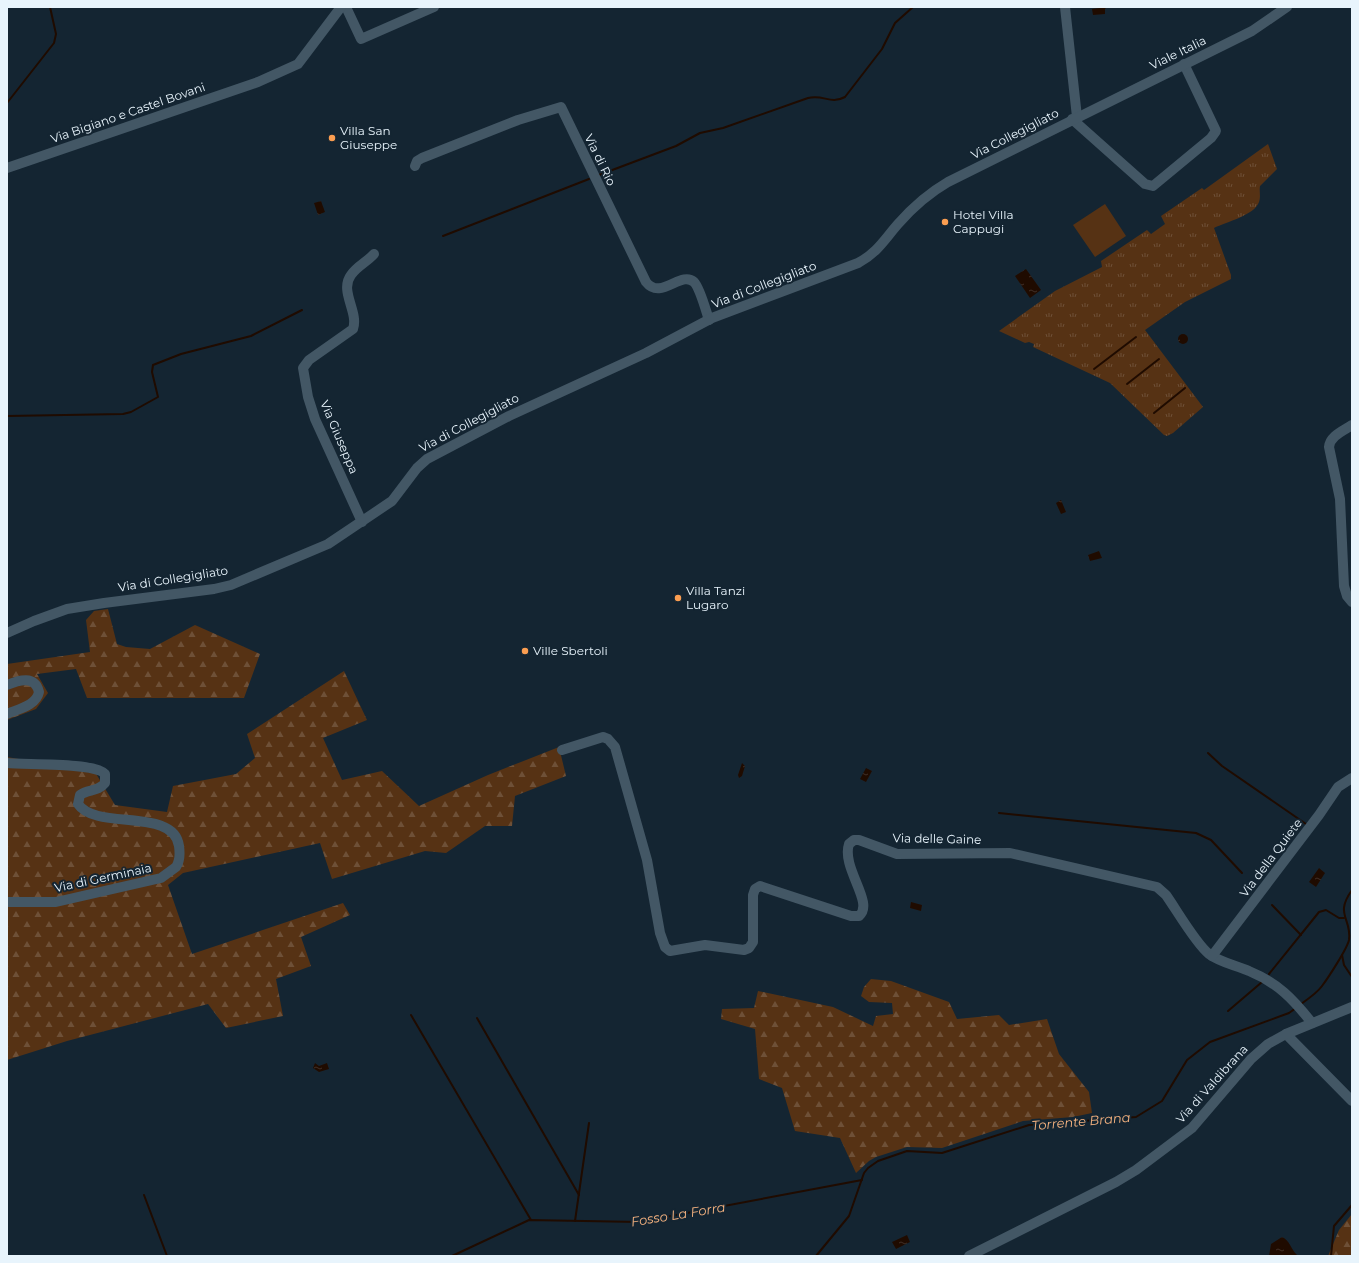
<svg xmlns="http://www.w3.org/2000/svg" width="1359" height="1263" font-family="Montserrat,sans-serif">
<defs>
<pattern id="grass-tufts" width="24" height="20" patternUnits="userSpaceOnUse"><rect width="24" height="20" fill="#563214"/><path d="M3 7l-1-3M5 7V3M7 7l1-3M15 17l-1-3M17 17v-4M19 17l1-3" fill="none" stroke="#6e5037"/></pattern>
<pattern id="forest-firs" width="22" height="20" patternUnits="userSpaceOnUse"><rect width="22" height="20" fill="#563214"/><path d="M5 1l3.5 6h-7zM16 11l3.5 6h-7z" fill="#6e5037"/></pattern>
<pattern id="water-ripples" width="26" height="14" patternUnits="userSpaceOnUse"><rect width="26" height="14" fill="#1f0b00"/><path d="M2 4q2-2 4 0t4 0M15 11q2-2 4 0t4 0" fill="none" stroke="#402f26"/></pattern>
</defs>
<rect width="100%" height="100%" fill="#142532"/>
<path fill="url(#grass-tufts)" d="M1268 144 1277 169 1260 186C1259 191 1261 196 1259 202 1255 215 1226 222 1214 228L1231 275V279L1185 302 1145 330 1203 407 1173 433 1167 436 1164 435 1110 383 1033 347 1034 344 1029 342 1025 343 999 331 1055 291 1102 267 1101 261 1147 230 1151 234 1165 224 1161 216 1202 188 1204 190Z"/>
<g fill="url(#forest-firs)">
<polygon points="108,609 117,644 126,647 150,649 195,625 260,654 244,698 87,698 76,669 37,674 48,693 36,709 7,720 7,664 90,652 86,620 94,611"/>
<polygon points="344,671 367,720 323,738 342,780 382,771 419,806 488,775 559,747 566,776 515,796 512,826 485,826 446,853 425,851 332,879 320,843 183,873 168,885 192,954 343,903 350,915 301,937 311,966 276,979 283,1016 226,1028 208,1004 67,1041 7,1060 7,757 95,772 115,805 167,812 173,786 236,774 255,758 247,734"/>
<polygon points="871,979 891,981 949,1002 957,1019 999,1015 1009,1025 1047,1019 1059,1054 1089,1092 1092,1113 1073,1117 1023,1121 942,1148 907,1147 876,1157 869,1161 856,1173 840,1138 795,1131 782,1088 759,1079 755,1029 721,1019 722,1009 754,1008 758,991 833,1007 873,1026 876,1016 893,1014 892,1003 869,1002 861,996 864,987"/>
<polygon points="1352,1214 1352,1256 1328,1256 1339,1230"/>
</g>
<polygon fill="#563214" points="1105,204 1126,236 1095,257 1073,225"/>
<g fill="url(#water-ripples)">
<polygon points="1107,7 1105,9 1105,14 1093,15 1092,9"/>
<polygon points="321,201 325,212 318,215 314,203"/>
<polygon points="1026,269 1041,290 1030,298 1015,276"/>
<circle cx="1183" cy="339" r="5"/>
<polygon points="1061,500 1066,512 1061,514 1056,503"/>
<polygon points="1099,551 1102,558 1090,561 1088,555"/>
<polygon points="742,763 745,766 742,776 739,778 738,775"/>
<polygon points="866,768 872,771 866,782 860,779"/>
<polygon points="1319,868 1325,873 1316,887 1309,882"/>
<polygon points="911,902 922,905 921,911 910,908"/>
<polygon points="315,1063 319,1066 327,1063 329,1069 319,1072 313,1068"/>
<polygon points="907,1235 910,1242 896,1249 892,1242"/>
<path d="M1282 1237C1290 1240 1291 1250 1298 1256H1269L1271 1244Z"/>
</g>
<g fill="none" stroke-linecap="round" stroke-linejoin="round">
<g stroke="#1f0b00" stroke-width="2">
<polyline points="7,103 54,43 56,34 50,7"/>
<path d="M599 175 676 146 700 133 723 128 808 98C824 94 830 105 845 97L882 49 895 23 913 7"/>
<polyline points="443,236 589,179"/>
<polyline points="1094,369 1136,337"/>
<polyline points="1127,384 1159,359"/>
<polyline points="1154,413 1185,388"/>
<polyline points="7,416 123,414 131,412 158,397 152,372 153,365 181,354 251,336 302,310"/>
<polyline points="1208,753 1222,766 1306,824"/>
<polyline points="999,813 1196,833 1211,840 1242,873"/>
<polyline points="1272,905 1301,935"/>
<polyline points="1342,955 1344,965 1352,977"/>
<polyline points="1269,974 1319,912 1326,910 1339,918 1344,918"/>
<path d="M1301 1004C1308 999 1317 993 1322 986 1328 978 1347 949 1349 940 1352 918 1334 915 1352 890"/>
<polyline points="1228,1011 1262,982"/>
<polyline points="411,1015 531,1220"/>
<polyline points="477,1018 579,1195"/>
<polyline points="144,1195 167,1256"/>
<polyline points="575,1221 589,1123"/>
<polyline points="452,1256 529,1220 639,1222 862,1180"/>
<polyline points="816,1256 849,1216 864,1173 868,1168 878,1161 907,1151 942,1153 1029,1125 1136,1117 1162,1101 1187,1060 1210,1042 1289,1013 1296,1008"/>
<polyline points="1331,1256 1334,1226 1352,1205"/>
</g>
<g stroke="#435765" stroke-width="10">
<polyline points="346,7 361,39 434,7"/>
<polyline points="1065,7 1077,117"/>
<polyline points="1072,119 1145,184 1153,186 1211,138 1216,131 1184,64"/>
<path d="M415 166 417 161 422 158 518 120 561 107 646 282C661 301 681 270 694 282 700 288 706 311 709 320"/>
<polyline points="7,168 258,82 298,64 341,7"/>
<path d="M1352 425C1343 431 1330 436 1329 447L1340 499 1344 586 1347 596 1352 602"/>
<path d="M362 522 315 419 308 397 303 368 309 360 353 329C359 312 339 291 351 275 357 266 367 262 374 254"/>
<path d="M7 633 34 621 67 609 104 603 214 589 231 585 328 544 392 501 417 468 427 459 509 416 646 353 712 318 858 263C877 253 884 240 898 224 912 208 929 193 948 182L1252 31 1287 7"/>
<path d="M7 685C19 680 35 675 39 692 36 706 18 709 7 714"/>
<path d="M562 750 603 737 608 739 615 747 647 860 660 933 665 947 670 951 705 945 744 950 749 948 753 942V895L755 889 760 886 851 916H859C875 903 841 868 849 844L854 840H859L897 854 1010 853 1157 887 1166 895C1176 909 1196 944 1209 954 1221 963 1236 965 1249 971 1278 983 1293 999 1312 1023"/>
<path d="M7 763C25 765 95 762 105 774V783C98 792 88 789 80 795L78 804C96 831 174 807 179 846 180 853 180 861 176 867L161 878 56 902H7"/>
<polyline points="1212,956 1319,815 1338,787 1352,778"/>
<polyline points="1286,1034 1352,1101"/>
<polyline points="969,1256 1116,1182 1136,1170 1192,1128 1251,1059 1268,1044 1286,1034 1352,1007"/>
</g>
</g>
<g fill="#fb9e51" stroke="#142532" stroke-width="1.5">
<circle cx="332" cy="138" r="4"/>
<circle cx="945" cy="222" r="4"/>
<circle cx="678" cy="598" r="4"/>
<circle cx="525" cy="651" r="4"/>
</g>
<g text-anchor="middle" stroke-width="4" stroke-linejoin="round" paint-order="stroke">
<g font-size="12" fill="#e8f4fc" stroke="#142532">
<text transform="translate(1178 53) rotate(-26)" y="4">Viale Italia</text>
<text transform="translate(128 113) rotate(-19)" y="4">Via Bigiano e Castel Bovani</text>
<text transform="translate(1015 134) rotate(-27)" y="4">Via Collegigliato</text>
<text transform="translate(600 160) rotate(64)" y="4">Via di Rio</text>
<text transform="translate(764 285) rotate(-21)" y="4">Via di Collegigliato</text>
<text transform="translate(469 423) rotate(-28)" y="4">Via di Collegigliato</text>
<text transform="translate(339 437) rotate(67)" y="4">Via Giuseppa</text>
<text transform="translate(173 579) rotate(-9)" y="4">Via di Collegigliato</text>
<text transform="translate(937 839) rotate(1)" y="4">Via delle Gaine</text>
<text transform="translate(1271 858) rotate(-53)" y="4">Via della Quiete</text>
<text transform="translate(103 878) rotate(-12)" y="4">Via di Germinaia</text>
<text transform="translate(1212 1084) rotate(-48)" y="4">Via di Valdibrana</text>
</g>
<g font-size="12" fill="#e8f4fc" stroke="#142532" text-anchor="start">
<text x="340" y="135">Villa San<tspan x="340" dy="14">Giuseppe</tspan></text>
<text x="953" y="219">Hotel Villa<tspan x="953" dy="14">Cappugi</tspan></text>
<text x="686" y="595">Villa Tanzi<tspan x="686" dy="14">Lugaro</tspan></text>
<text x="533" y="655">Ville Sbertoli</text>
</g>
<g font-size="13" font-style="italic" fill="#f9b581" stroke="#142532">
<text transform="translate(1081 1121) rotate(-5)" y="5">Torrente Brana</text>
<text transform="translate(678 1214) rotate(-9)" y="5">Fosso La Forra</text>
</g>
</g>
<rect width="1359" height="1263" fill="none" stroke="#e8f4fc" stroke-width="16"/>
</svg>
